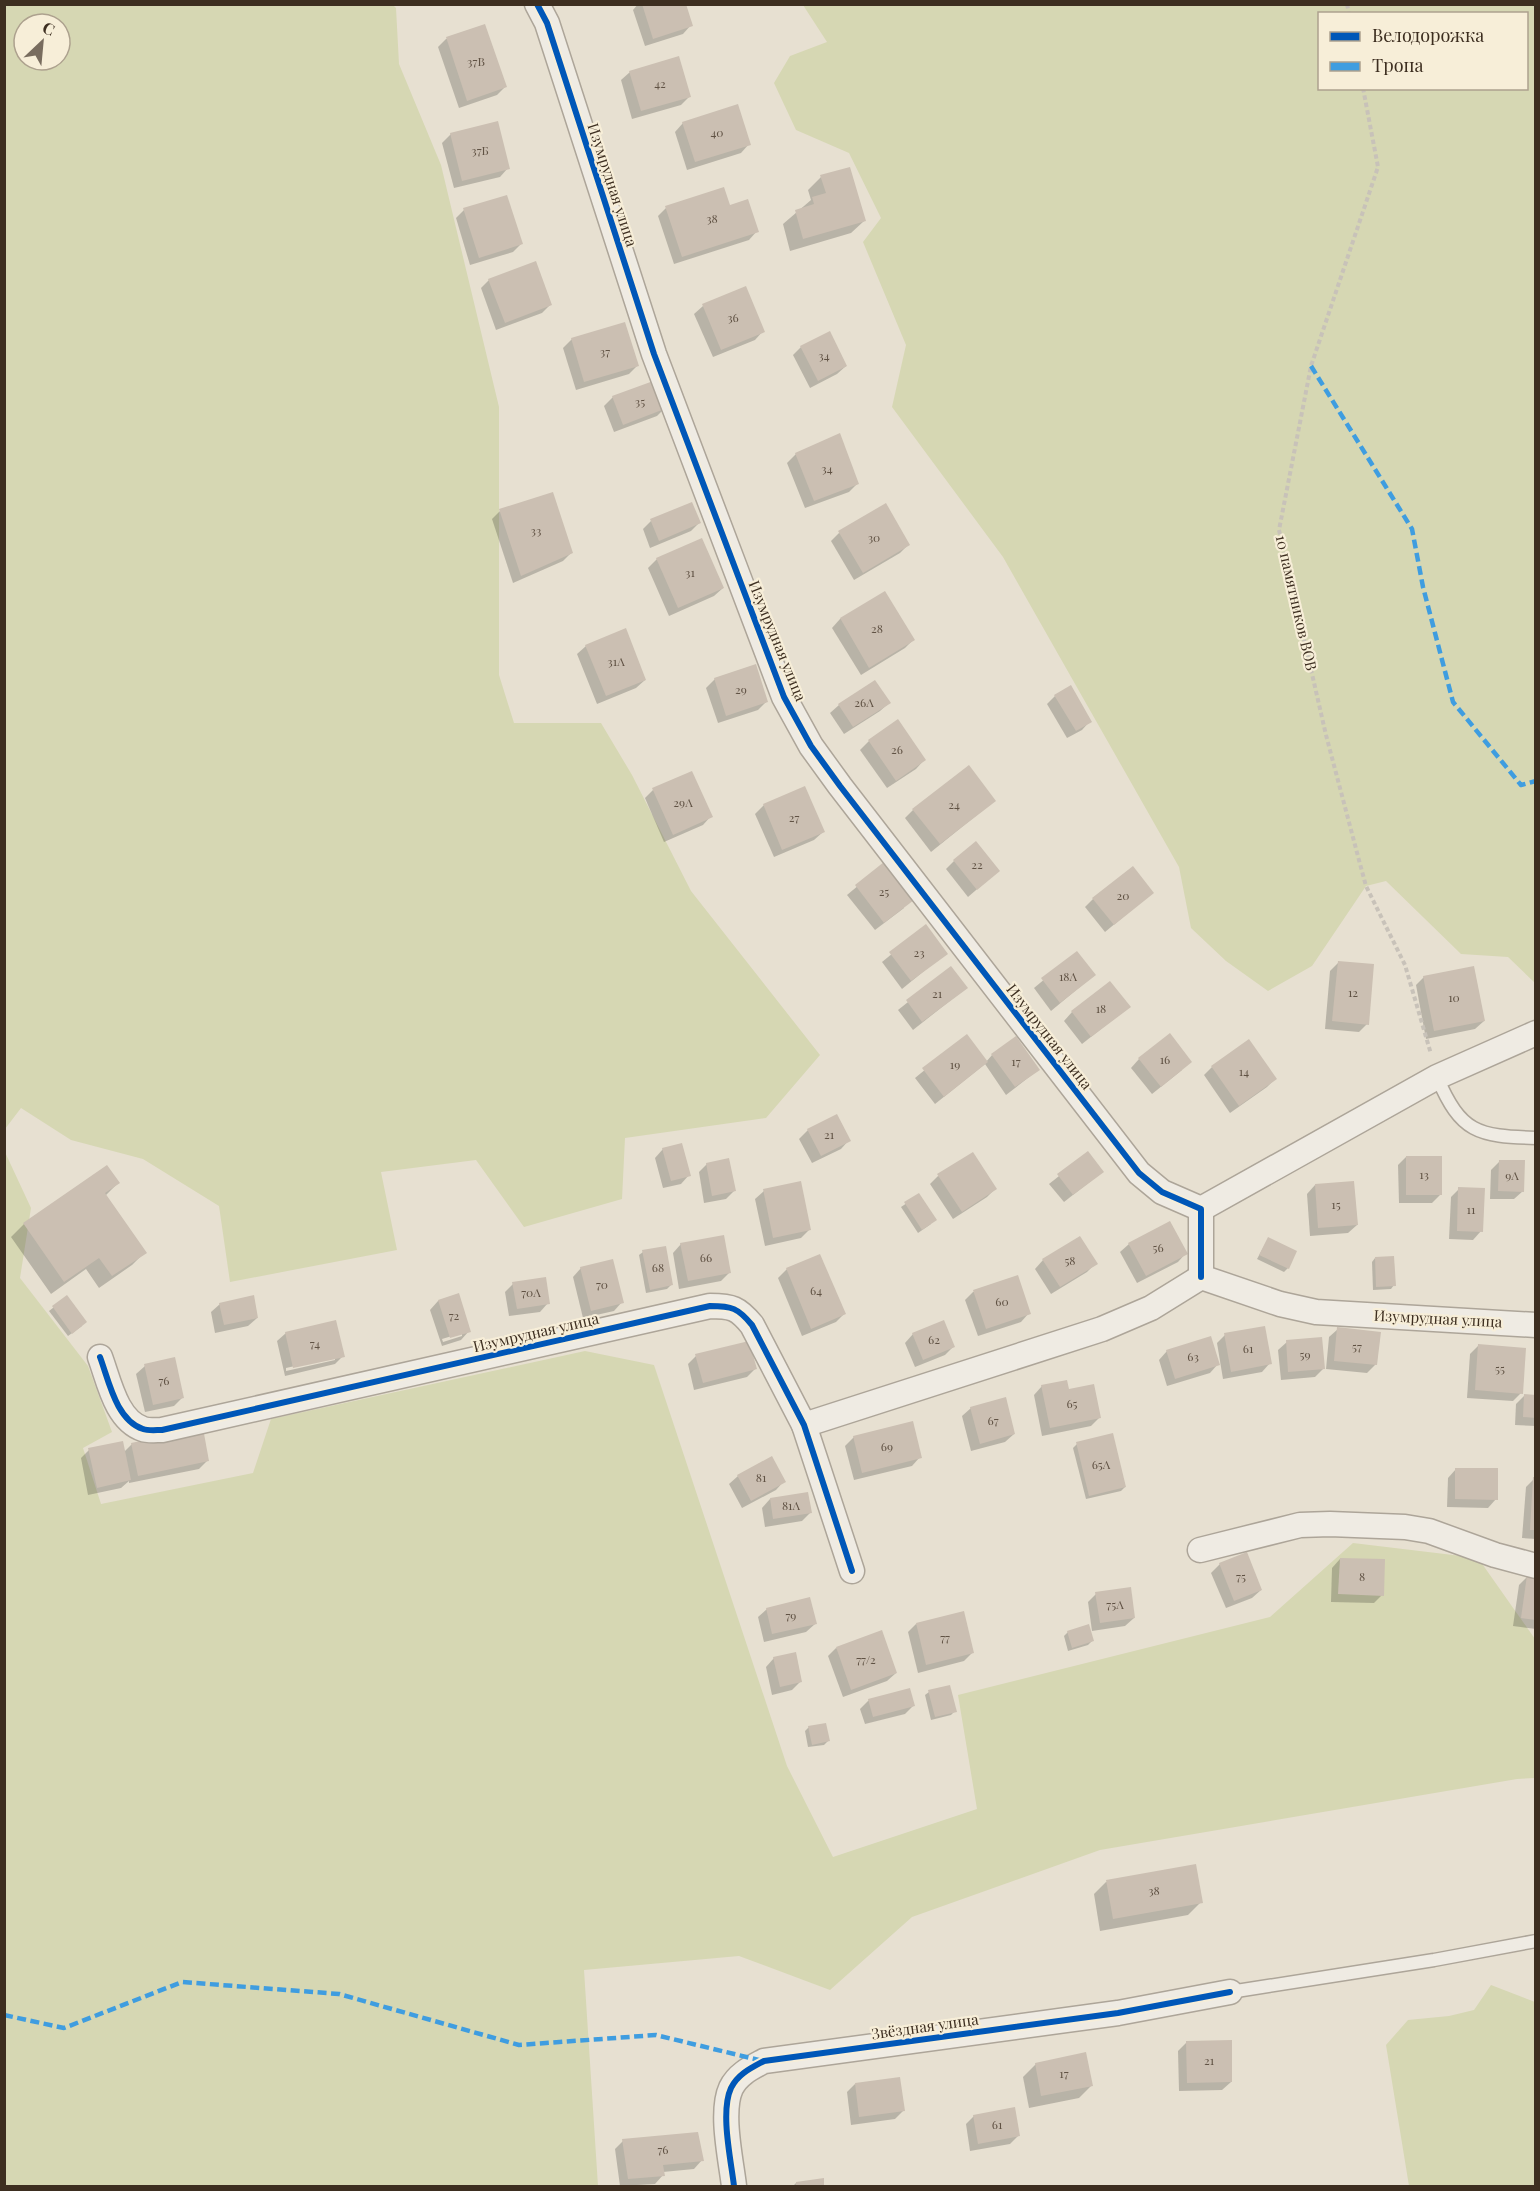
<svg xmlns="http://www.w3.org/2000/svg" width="1540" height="2191" font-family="'Playfair Display',serif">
<rect width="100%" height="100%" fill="#e7e0d1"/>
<g fill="#d6d7b3" fill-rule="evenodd">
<path d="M5 5H393L396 8 399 64 441 165 499 407V675L514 723H601L632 775 691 891 820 1055 766 1118 625 1138 622 1199 524 1227 476 1160 381 1172 397 1250 230 1282 219 1206 143 1159 71 1140 21 1108 5 1129ZM24 24H60V60H24Z"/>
<path d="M803 5H1535V983L1508 957 1461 954 1386 881 1366 886 1312 966 1268 991 1226 961 1191 928 1179 867 1003 557 892 407 906 345 863 242 881 218 849 153 796 130 774 83 790 56 827 42ZM1320 14H1526V88H1320Z"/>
<polygon points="4,1150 31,1208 20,1278 88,1366 112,1432 83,1448 101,1504 253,1473 271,1419 585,1351 654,1365 787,1766 833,1857 977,1809 958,1695 1270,1617 1353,1543 1478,1558 1535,1639 1535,1778 1517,1779 1100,1850 912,1917 830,1990 739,1956 584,1970 598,2186 5,2186"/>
<polygon points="1491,1985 1535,2002 1535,2186 1409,2186 1386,2045 1408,2020 1449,2016 1474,2010"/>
</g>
<g fill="#0003" fill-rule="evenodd">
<polygon points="638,4 684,4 691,25 683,34 645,46 633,10"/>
<polygon points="484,26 505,87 497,95 459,108 438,47 446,39"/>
<polygon points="630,72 689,97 681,105 632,119 621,80"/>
<polygon points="683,123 749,144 741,153 687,170 675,132"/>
<polygon points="451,134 508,168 500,177 454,188 442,143"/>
<polygon points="821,177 864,221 851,233 790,251 783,224 811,200 808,190"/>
<polygon points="729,207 757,231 749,240 674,264 658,216 666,208"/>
<polygon points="464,210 521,244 513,252 470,265 456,218"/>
<polygon points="489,280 550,305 542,313 496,330 481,288"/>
<polygon points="703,306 763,331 755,340 713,357 694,314"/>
<polygon points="572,339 637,366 629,374 576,390 563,348"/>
<polygon points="801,347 846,366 837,374 810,388 793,355"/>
<polygon points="613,397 665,408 657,416 614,432 604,406"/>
<polygon points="796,454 857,484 849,492 805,508 787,463"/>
<polygon points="500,511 571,553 563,561 513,583 492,519"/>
<polygon points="651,521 699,523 691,531 650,548 643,529"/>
<polygon points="839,533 908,545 900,553 854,580 831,541"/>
<polygon points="657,559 723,588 714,596 669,616 648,568"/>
<polygon points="885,593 913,640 905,648 861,675 832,628 840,619"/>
<polygon points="586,646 645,680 636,688 597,704 577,654"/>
<polygon points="715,679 766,702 758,710 718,723 706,688"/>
<polygon points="1055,696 1090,721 1082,730 1067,738 1047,704"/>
<polygon points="889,703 880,711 844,734 830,713 839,705"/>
<polygon points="898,722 924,760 916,769 887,788 860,750 869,741"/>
<polygon points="804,788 823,832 814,840 774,857 755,814 764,805"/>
<polygon points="653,790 711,816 703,825 664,842 645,798"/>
<polygon points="994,801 931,852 905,818 913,810"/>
<polygon points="954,861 998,871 968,897 946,869"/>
<polygon points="884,864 904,908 875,930 847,895"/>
<polygon points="1152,893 1105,932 1085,907 1093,899"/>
<polygon points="926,926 946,953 902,989 882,962"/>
<polygon points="1076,953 1094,975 1051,1011 1034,988"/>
<polygon points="1338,963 1367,1024 1359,1032 1325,1029 1330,971"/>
<polygon points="951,968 966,988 913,1030 898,1010"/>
<polygon points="1424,977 1484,1021 1475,1029 1426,1039 1416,985"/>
<polygon points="1129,1007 1082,1044 1064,1021 1072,1012"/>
<polygon points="966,1036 986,1062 992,1055 1038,1070 1006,1095 985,1064 935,1104 915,1078"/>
<polygon points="1139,1059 1182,1070 1152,1094 1131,1068"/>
<polygon points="1212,1067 1275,1079 1267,1087 1230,1113 1204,1075"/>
<polygon points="808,1130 849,1140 841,1149 812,1163 799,1139"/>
<polygon points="663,1149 689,1175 681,1184 663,1188 655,1158"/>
<polygon points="1088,1153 1102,1172 1064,1202 1049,1184"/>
<polygon points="1406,1157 1440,1195 1432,1203 1399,1203 1398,1165"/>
<polygon points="1500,1161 1523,1191 1514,1199 1490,1199 1491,1170"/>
<polygon points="707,1164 734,1191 726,1199 704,1203 699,1172"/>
<polygon points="938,1176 995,1189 987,1197 953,1219 930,1184"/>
<polygon points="118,1183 105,1196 145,1252 132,1265 99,1288 86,1269 51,1294 11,1237 24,1224"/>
<polygon points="1315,1185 1357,1225 1348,1233 1310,1236 1307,1194"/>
<polygon points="1459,1189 1481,1231 1473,1240 1449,1239 1451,1197"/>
<polygon points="764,1191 810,1229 801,1238 765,1246 755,1199"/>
<polygon points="919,1195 931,1224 918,1233 901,1207"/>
<polygon points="1268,1239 1288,1268 1284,1272 1257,1259"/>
<polygon points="681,1244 729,1273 721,1281 679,1289 673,1253"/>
<polygon points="1129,1244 1186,1253 1178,1262 1137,1283 1120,1252"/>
<polygon points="643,1252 671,1285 667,1289 646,1293 639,1255"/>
<polygon points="1375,1258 1394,1285 1391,1289 1373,1290 1372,1262"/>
<polygon points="1043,1260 1096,1263 1087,1272 1051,1294 1035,1269"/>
<polygon points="581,1268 622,1302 614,1311 583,1318 573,1277"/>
<polygon points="787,1269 844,1314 836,1322 802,1336 778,1278"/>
<polygon points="1017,1277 1029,1313 1021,1322 978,1336 965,1300 973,1292"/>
<polygon points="513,1284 548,1303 540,1312 509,1316 505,1292"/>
<path d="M458 1295 469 1331 461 1340 442 1346 430 1310 438 1301ZM462 1333V1336L443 1342 442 1339Z"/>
<polygon points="67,1297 82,1326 68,1336 49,1311"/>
<polygon points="220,1304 257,1318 248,1326 215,1333 211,1312"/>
<polygon points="1338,1329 1376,1364 1367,1373 1326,1369 1329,1337"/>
<path d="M286 1333 343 1356 335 1364 285 1376 277 1341ZM335 1357V1360L286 1371V1368Z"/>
<polygon points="913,1334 953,1347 945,1355 915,1367 905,1343"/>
<polygon points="1225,1335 1270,1363 1262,1372 1223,1379 1217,1343"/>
<polygon points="1287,1342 1324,1368 1315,1377 1281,1380 1278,1350"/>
<polygon points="1478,1346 1521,1393 1513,1401 1467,1398 1470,1354"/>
<polygon points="1167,1351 1218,1364 1210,1373 1167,1386 1159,1360"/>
<polygon points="696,1356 755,1369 747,1377 694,1390 688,1364"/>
<polygon points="145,1366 183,1397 174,1406 145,1412 136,1374"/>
<polygon points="1042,1386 1068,1391 1099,1418 1091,1426 1042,1436 1034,1395"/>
<polygon points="1525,1395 1536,1396 1536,1426 1515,1425 1516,1404"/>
<polygon points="971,1408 1014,1434 1005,1442 971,1451 962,1416"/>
<polygon points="854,1437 920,1457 912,1466 854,1480 845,1446"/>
<polygon points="132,1444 207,1461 199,1469 129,1483 129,1481 121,1488 88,1495 81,1458 89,1450 124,1452"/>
<polygon points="1077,1444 1125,1487 1121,1491 1086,1499 1073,1448"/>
<polygon points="771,1458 784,1481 776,1490 742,1508 729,1484 738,1476"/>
<polygon points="1456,1469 1496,1499 1488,1508 1447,1507 1448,1478"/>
<polygon points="1534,1479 1536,1539 1522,1538 1526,1487"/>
<polygon points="770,1499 810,1513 802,1521 765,1527 762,1508"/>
<polygon points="1340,1559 1382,1595 1374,1603 1331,1602 1332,1568"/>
<polygon points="1220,1564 1261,1590 1252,1598 1226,1608 1211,1573"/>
<polygon points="1528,1576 1536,1577 1536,1629 1513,1626 1519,1585"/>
<polygon points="1096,1594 1134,1618 1125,1626 1092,1631 1088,1602"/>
<polygon points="767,1609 815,1624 806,1632 764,1642 758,1617"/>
<polygon points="916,1624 972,1653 964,1661 918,1673 908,1632"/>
<polygon points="1068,1632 1092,1641 1088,1645 1068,1651 1064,1636"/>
<polygon points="836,1648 896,1673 887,1681 843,1697 828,1656"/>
<polygon points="774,1658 800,1682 792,1690 772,1695 766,1667"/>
<polygon points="929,1692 955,1711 951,1715 931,1720 925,1695"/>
<polygon points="869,1700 913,1706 905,1714 865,1724 860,1709"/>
<polygon points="809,1727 828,1741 824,1745 808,1747 805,1731"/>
<polygon points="1106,1882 1201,1902 1188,1915 1100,1931 1094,1894"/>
<polygon points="1187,2042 1231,2082 1222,2090 1179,2091 1178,2051"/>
<polygon points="1036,2064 1092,2085 1079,2098 1029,2108 1023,2077"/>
<polygon points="855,2084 903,2111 895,2119 851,2125 847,2092"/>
<polygon points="974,2116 1018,2136 1010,2144 970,2151 966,2124"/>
<polygon points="623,2141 702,2160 694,2169 663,2172 663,2175 655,2184 620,2186 615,2149"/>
<polygon points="822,2180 823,2186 793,2186 796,2183"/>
</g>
<g fill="#cbbfb2">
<polygon points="642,4 686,4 693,26 653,39"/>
<polygon points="485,24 507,87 467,101 446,37"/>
<polygon points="679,56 691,97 641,111 629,71"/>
<polygon points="738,104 751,145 695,162 682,122"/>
<polygon points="498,121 510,169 462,181 450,133"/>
<polygon points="850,167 866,221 803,239 795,210 814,204 812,197 826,193 820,175"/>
<polygon points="724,187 730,205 748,199 759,232 682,257 665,206"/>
<polygon points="507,195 523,244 479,258 463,208"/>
<polygon points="536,261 552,305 505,323 488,279"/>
<polygon points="746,286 765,332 721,350 702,304"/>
<polygon points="625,322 639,366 584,382 571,338"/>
<polygon points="830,331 847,366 818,381 800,346"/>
<polygon points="656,380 667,408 623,425 612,396"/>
<polygon points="840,433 859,484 814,501 795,453"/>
<polygon points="553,492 573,553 521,576 499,509"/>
<polygon points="692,502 701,523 659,541 650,519"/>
<polygon points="886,503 910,545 863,573 838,531"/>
<polygon points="702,538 724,588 678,608 656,558"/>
<polygon points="885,591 915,640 869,668 840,618"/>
<polygon points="626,628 646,680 606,696 585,645"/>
<polygon points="756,664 768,702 726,716 714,678"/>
<polygon points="875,680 891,703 853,727 838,704"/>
<polygon points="1071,685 1092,722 1076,731 1054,695"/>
<polygon points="898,719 926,760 896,781 868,740"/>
<polygon points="969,765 996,801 940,844 912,809"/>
<polygon points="692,771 713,817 673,835 652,788"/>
<polygon points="805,786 825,832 782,850 763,804"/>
<polygon points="976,841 1000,871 977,890 953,860"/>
<polygon points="884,862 914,900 884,923 855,885"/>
<polygon points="1133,866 1154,893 1114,925 1092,898"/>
<polygon points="926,924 948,954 911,981 889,952"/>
<polygon points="1077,951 1096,975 1060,1003 1041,978"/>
<polygon points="1338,961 1374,964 1369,1025 1332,1021"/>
<polygon points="951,966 968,988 922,1022 906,1000"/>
<polygon points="1474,966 1485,1021 1434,1031 1423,976"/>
<polygon points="1110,981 1131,1007 1091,1037 1071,1011"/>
<polygon points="1170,1033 1192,1062 1161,1087 1138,1058"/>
<polygon points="967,1034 988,1062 944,1097 922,1068"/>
<polygon points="1016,1036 1040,1070 1015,1087 991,1054"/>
<polygon points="1249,1039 1277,1079 1239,1106 1211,1066"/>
<polygon points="837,1114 851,1141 821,1156 807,1129"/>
<polygon points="682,1143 691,1176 671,1181 662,1148"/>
<polygon points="1088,1151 1104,1172 1073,1195 1057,1174"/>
<polygon points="973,1152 997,1189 962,1212 937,1174"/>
<rect x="1406" y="1156" width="36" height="39"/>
<polygon points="729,1158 736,1191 712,1196 706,1163"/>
<polygon points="1499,1160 1525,1160 1524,1192 1498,1191"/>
<polygon points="107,1165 120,1183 105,1193 147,1253 112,1276 99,1258 64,1282 23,1223"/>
<polygon points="801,1181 811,1230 773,1238 763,1189"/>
<polygon points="1354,1181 1358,1225 1318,1228 1315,1184"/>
<polygon points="1458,1187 1485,1188 1483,1232 1457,1231"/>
<polygon points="919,1193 937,1220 922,1230 904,1202"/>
<polygon points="1170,1221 1188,1254 1146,1276 1128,1243"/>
<polygon points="724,1235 731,1273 688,1281 680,1243"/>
<polygon points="1080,1236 1098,1264 1060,1287 1042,1259"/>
<polygon points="1268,1237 1297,1251 1289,1269 1259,1255"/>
<polygon points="666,1246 673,1285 650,1290 642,1250"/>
<polygon points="820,1254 846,1314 811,1329 786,1268"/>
<polygon points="1394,1256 1396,1286 1376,1287 1375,1257"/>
<polygon points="613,1259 624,1303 591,1311 580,1267"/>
<polygon points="1018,1275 1031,1314 986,1329 973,1290"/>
<polygon points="546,1277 550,1304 517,1309 512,1282"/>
<polygon points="459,1293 471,1332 450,1338 438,1300"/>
<polygon points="67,1295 87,1322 72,1334 52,1306"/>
<polygon points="254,1295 258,1318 224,1325 219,1303"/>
<polygon points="336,1320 345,1357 293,1368 285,1332"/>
<polygon points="944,1320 955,1347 923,1360 912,1333"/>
<polygon points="1265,1326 1272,1364 1231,1372 1224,1333"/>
<polygon points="1337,1327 1381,1332 1377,1365 1334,1361"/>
<polygon points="1211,1336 1220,1365 1175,1379 1166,1350"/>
<polygon points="1322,1337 1325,1369 1288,1372 1286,1340"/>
<polygon points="749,1341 757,1369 703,1383 695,1354"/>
<polygon points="1478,1344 1526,1348 1523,1394 1475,1390"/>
<polygon points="175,1357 184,1398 153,1405 144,1364"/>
<polygon points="1067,1380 1069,1389 1094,1384 1101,1418 1050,1428 1041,1385"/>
<polygon points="1524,1394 1536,1395 1536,1418 1523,1417"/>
<polygon points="1006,1397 1015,1434 980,1444 970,1407"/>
<polygon points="913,1421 922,1458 862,1473 853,1436"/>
<polygon points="203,1428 209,1461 138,1476 131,1443"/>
<polygon points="1113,1433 1126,1487 1089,1496 1076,1442"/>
<polygon points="123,1441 131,1480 97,1488 88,1448"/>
<polygon points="772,1456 786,1482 751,1501 737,1475"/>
<polygon points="1455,1468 1498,1468 1498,1500 1455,1499"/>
<polygon points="1533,1477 1536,1477 1536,1530 1530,1530"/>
<polygon points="808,1492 812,1513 773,1519 770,1498"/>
<polygon points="1247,1552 1262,1590 1234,1601 1219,1563"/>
<polygon points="1340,1558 1385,1559 1384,1596 1338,1594"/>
<polygon points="1527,1575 1536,1576 1536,1620 1521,1618"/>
<polygon points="1131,1587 1135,1618 1100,1623 1095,1592"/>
<polygon points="810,1597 817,1624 772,1634 766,1608"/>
<polygon points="964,1611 974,1653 926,1665 916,1623"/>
<polygon points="1089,1624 1094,1641 1072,1648 1067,1631"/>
<polygon points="882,1630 897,1673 851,1690 836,1647"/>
<polygon points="796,1652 802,1682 780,1687 773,1657"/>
<polygon points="950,1685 957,1712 935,1717 928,1690"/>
<polygon points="910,1688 915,1706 873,1717 868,1699"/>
<polygon points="826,1723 830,1741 812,1745 808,1726"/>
<polygon points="1196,1864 1203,1903 1113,1919 1106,1880"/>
<polygon points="1232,2040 1232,2082 1187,2083 1186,2041"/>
<polygon points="1086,2052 1093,2086 1041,2096 1035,2063"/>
<polygon points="900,2077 905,2111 859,2117 855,2083"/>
<polygon points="1015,2107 1020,2136 978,2144 973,2115"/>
<polygon points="698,2132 704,2161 663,2165 665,2176 628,2179 622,2139"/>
<polygon points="824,2178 824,2186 796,2186 796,2182"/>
</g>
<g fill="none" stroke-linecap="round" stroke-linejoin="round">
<g stroke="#ada599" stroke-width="15">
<g id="service">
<path d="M1437 1077C1461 1133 1477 1136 1536 1138"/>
<polyline points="1230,1992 1434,1960 1536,1941"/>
</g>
</g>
<g stroke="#ada599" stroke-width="27">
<g id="minor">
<polyline points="537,4 547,23 654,354 784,697 811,746 840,786 1139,1173 1162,1192 1201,1209 1201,1277"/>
<polyline points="1201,1209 1437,1077 1536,1033"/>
<path d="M100 1357C109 1381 116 1420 143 1429 148 1431 156 1430 162 1430L710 1306C732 1306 738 1308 752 1325L804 1425 852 1571"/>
<polyline points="804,1425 1102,1329 1151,1308 1201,1277 1280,1304 1316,1312 1536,1325"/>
<polyline points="1200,1550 1300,1525 1330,1524 1405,1527 1429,1531 1495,1555 1536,1566"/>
<path d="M734 2186C731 2160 720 2112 731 2088 738 2074 751 2068 764 2061L1118 2013 1230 1992"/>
</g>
</g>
<g stroke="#c8c2b9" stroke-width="4" stroke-dasharray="4.5 3" stroke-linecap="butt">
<polyline points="1347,4 1349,14"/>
<polyline points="1363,88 1378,167 1311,366 1279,530 1326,735 1360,864 1366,886 1405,965 1431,1054"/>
</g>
<use href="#service" stroke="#efebe3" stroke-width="12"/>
<use href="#minor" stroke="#efebe3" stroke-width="24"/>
<g stroke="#3f9de0" stroke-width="4.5" stroke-dasharray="9 4.5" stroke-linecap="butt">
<polyline points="1311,366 1412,529 1423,587 1453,702 1521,785 1536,781"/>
<polyline points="4,2015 64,2028 182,1982 339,1994 519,2045 656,2035 763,2061"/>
</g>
<g stroke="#f7eed8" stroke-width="10">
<g id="cycleway">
<polyline points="537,4 547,23 654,354 784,697 811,746 840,786 1139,1173 1162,1192 1201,1209 1201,1277"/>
<path d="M100 1357C109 1381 116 1420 143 1429 148 1431 156 1430 162 1430L710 1306C732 1306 738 1308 752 1325L804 1425 852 1571"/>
<path d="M734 2186C731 2160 720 2112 731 2088 738 2074 751 2068 764 2061L1118 2013 1230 1992"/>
</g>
</g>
<use href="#cycleway" stroke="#0057b8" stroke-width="6"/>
</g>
<g text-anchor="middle" stroke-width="4.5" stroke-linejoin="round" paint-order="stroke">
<g font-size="12" fill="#605244">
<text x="476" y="66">37В</text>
<text x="660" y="88">42</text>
<text x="717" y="137">40</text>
<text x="480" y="155">37Б</text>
<text x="712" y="223">38</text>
<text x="733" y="322">36</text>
<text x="605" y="356">37</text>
<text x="824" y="360">34</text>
<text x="640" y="406">35</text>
<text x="827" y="473">34</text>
<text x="536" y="535">33</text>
<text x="874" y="542">30</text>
<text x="690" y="577">31</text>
<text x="877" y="633">28</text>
<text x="616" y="666">31А</text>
<text x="741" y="694">29</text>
<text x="864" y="707">26А</text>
<text x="897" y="754">26</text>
<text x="683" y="807">29А</text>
<text x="954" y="809">24</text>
<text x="794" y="822">27</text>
<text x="977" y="869">22</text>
<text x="884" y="896">25</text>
<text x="1123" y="900">20</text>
<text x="919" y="957">23</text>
<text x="1068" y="981">18А</text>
<text x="1353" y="997">12</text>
<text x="937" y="998">21</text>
<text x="1454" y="1002">10</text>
<text x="1101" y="1013">18</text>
<text x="1165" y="1064">16</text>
<text x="1016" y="1066">17</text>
<text x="955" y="1069">19</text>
<text x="1244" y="1076">14</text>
<text x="829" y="1139">21</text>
<text x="1424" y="1179">13</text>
<text x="1512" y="1180">9А</text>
<text x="1336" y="1209">15</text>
<text x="1471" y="1214">11</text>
<text x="1158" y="1252">56</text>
<text x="706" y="1262">66</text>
<text x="1070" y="1265">58</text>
<text x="658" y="1272">68</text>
<text x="602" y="1289">70</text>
<text x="816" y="1295">64</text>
<text x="531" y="1297">70А</text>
<text x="1002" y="1306">60</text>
<text x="454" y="1320">72</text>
<text x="934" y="1344">62</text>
<text x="315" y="1348">74</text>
<text x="1357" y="1351">57</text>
<text x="1248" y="1353">61</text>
<text x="1305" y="1359">59</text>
<text x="1193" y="1361">63</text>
<text x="1500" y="1373">55</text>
<text x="164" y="1385">76</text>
<text x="1072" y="1408">65</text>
<text x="993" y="1425">67</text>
<text x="887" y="1451">69</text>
<text x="1101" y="1469">65А</text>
<text x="761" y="1482">81</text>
<text x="791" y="1510">81А</text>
<text x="1241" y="1581">75</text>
<text x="1362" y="1581">8</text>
<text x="1115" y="1609">75А</text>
<text x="791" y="1620">79</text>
<text x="945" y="1642">77</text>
<text x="866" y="1664">77/2</text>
<text x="1154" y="1895">38</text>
<text x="1209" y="2065">21</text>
<text x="1064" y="2078">17</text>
<text x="997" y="2129">61</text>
<text x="663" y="2154">76</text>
</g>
<g font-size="15" fill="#3d2e20" stroke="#f7eed8">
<text transform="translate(612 185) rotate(72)" y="5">Изумрудная улица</text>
<text transform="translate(1296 603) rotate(77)" y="5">10 памятников ВОВ</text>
<text transform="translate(777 641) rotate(68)" y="5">Изумрудная улица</text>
<text transform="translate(1049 1037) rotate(52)" y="5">Изумрудная улица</text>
<text transform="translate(1438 1319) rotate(3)" y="5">Изумрудная улица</text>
<text transform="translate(536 1333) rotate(-13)" y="5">Изумрудная улица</text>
<text transform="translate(925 2027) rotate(-8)" y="5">Звёздная улица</text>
</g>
</g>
<rect width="1540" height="2191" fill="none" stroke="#3d2e20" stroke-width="12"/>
<rect x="1318" y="12" width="210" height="78" fill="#f7eed8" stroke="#ada18e" stroke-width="1.5"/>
<rect x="1330" y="32" width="30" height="9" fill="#0057b8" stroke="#ada18e" stroke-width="1.5"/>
<text x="1372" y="42" font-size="18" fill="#3d2e20">Велодорожка</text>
<rect x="1330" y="62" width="30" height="9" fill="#3f9de0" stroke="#ada18e" stroke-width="1.5"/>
<text x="1372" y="72" font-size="18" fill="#3d2e20">Тропа</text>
<g transform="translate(42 42) rotate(26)"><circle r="28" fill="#f7eed8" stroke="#ada18e" stroke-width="1.5"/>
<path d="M0-4.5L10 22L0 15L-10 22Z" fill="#786c5e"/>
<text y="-9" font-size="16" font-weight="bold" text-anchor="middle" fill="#3d2e20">С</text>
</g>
</svg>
